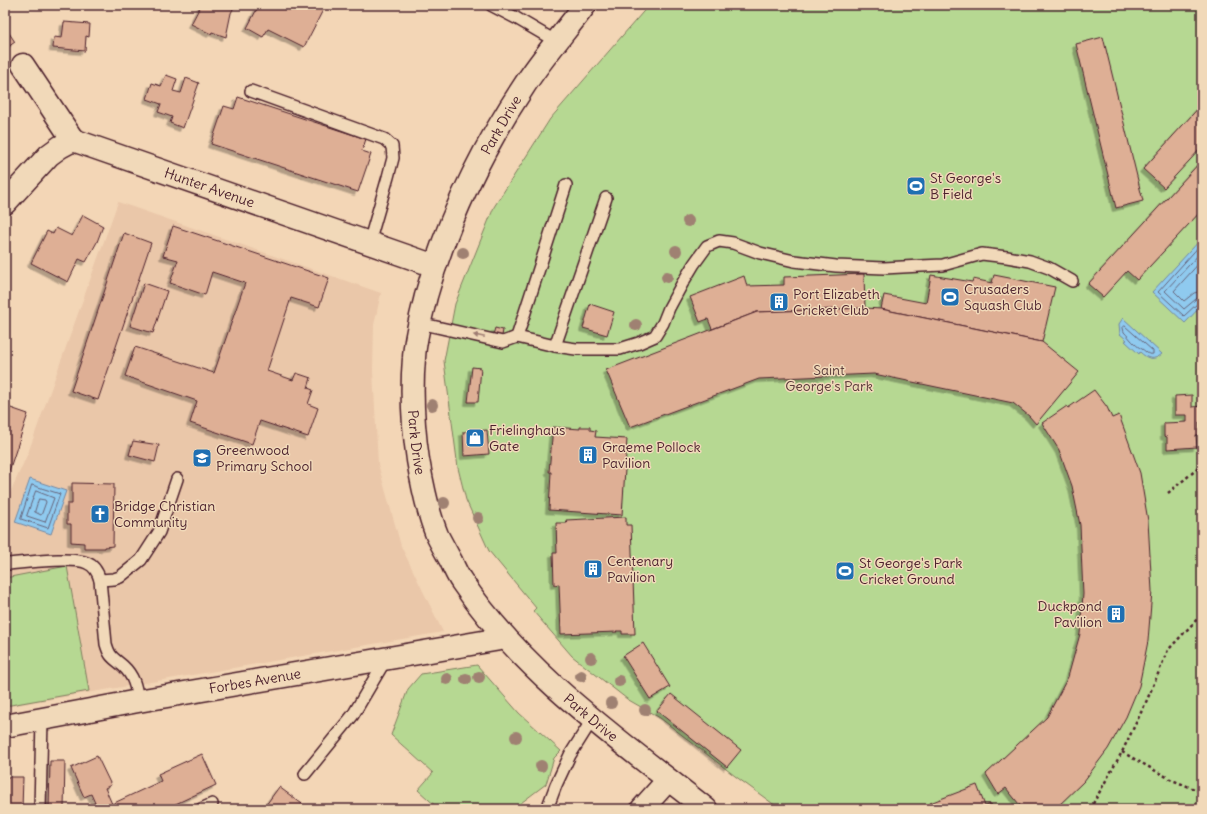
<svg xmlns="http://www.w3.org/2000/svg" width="1207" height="814" font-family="Delius,sans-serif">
<defs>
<filter id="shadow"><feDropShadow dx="-3.5" dy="3.5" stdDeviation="0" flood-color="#0004"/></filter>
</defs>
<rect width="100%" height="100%" fill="#f3d6b6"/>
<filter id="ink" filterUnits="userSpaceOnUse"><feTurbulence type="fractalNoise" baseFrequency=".025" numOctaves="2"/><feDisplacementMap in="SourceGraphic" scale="8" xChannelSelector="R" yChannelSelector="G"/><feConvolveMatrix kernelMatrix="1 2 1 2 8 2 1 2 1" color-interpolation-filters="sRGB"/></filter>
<g filter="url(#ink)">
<polygon fill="#eac7a9" points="118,202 381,293 374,325 373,371 378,464 401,546 443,632 5,707 5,504 28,453"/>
<g fill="#b6d892" stroke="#807c5e">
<polygon points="649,5 1202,5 1202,809 780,809 735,776 660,718 627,699 572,656 533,611 536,608 489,551 466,500 458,468 444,361 455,304 494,207 550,119"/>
<polygon points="67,566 89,691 5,706 5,578"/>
<polygon points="477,665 519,713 561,751 554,758 546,784 513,809 439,809 418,790 433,773 391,735 408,689 421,674"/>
</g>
<g fill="#8fcaef" stroke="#7386a1">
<polygon points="1202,238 1202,305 1185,323 1152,292"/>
<path d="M1123 318 1162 354C1154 361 1147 359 1140 352L1139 354 1125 341 1127 340 1120 334 1119 324Z"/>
<polygon points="30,479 66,491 51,534 15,522"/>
</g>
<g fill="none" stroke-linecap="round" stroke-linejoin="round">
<g stroke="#666379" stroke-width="1">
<polyline points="1202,243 1158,292 1184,316 1198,303 1202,302"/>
<polyline points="1202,251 1165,291 1184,309 1196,299 1202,297"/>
<polyline points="1202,260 1174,291 1184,301 1194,293 1202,291"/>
<path d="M1125 326 1153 351V354C1147 355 1147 352 1142 349 1134 345 1130 338 1124 332L1123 328Z"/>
<polygon points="32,485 60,494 48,528 21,519"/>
<polygon points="36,491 54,498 45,522 27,516"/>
<polygon points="39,499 45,500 46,502 42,513 41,515 35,512"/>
</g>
</g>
<g fill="#deaf95" stroke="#4a1f2b" filter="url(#shadow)">
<polygon points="201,5 235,5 231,13 226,37 212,32 211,34 191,24"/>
<polygon points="259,5 322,5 321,7 324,8 304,47 268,29 263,37 247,28"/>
<polygon points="64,22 90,24 89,37 86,36 85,51 53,48 54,37 62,38"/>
<polygon points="5,27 15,42 5,49"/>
<polygon points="1103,37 1143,201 1116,208 1076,44"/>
<polygon points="166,75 177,79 173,91 181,93 186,78 199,83 183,128 170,123 172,117 158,112 161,104 147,99 152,83 161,86"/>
<polygon points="238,97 366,139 362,151 371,154 358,192 211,144 224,106 234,109"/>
<polygon points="1202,104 1202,147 1164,188 1143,169"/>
<polygon points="1202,160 1202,210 1137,280 1127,271 1103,297 1088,284"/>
<polygon points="83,215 103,226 97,242 86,262 79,259 68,282 31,263 47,231 53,234 56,228 72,236"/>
<polygon points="173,226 329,278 319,307 291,298 267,371 293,380 296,373 311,378 308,388 313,390 308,404 318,408 308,437 260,421 252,444 190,423 197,401 125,376 135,347 214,373 245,283 212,272 205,295 170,283 178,260 163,256"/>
<polygon points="124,233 151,243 98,400 71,391"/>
<polygon points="864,274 865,308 757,312 712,329 708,319 700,322 690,297 744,276 747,286 784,285 784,277"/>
<polygon points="931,275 972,282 973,279 992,283 994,275 1055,287 1042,342 881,309 884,295 926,303"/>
<polygon points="144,283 167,291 153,333 130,326"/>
<polygon points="590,304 614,312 607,335 583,328"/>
<polygon points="865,308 881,309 1042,342 1079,372 1036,424 1029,416 1013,403 874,374 759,379 630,427 606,370 757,312"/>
<polygon points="495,328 503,330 502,336 493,335"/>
<polygon points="472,367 481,368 478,402 468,402"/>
<polygon points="1094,390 1107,407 1112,418 1119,415 1140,473 1148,521 1152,591 1148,641 1139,686 1126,717 1108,749 1084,781 1055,809 1050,809 1048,806 1045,809 1023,809 1006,788 998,794 986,774 1047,717 1068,677 1080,634 1083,594 1080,525 1072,486 1059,450 1042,423 1067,406 1068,408"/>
<polygon points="1192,395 1192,407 1202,406 1202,422 1199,422 1199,435 1196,435 1197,447 1167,449 1167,437 1164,436 1164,423 1187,422 1187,415 1175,415 1175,396"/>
<polygon points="5,406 28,414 5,483"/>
<polygon points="553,427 580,429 580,427 590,427 590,430 596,431 595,437 627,439 622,515 549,510 551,472 549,472"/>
<polygon points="487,430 489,454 464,456 463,432"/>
<polygon points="133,441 159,445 155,462 129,455"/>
<polygon points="72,483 114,484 113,546 105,547 105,548 84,548 84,543 71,542 71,524 67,524 67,504 72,504"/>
<polygon points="626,517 626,525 631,525 635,634 622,634 622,631 616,631 617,632 561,634 559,584 554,585 553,553 557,553 556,523 567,523 566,520"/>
<polygon points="643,643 670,687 650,699 623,656"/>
<polygon points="671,694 741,750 727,767 657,711"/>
<polygon points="202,754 216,785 165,809 82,809 95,803 91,794 84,797 71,768 97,756 111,785 105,788 112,804 161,781 158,774"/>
<polygon points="50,761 65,761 64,809 49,809"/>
<polygon points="5,777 23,777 22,809 5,809"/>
<polygon points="977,785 985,806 991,804 993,809 932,809 930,803"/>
<polygon points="279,787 309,809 263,809"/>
</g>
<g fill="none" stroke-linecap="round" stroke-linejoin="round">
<g stroke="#4a1f2b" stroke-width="14">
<g id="service">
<polyline points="491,5 516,18 557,42"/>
<polyline points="251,91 384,139 392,146 393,158 388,177 369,243"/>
<polyline points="419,323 503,342 517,337 555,346 576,349 620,349 639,343 655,336 663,323 669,308 682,284 694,264 707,246 719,241 733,243 760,253 794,261 836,266 884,268 921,266 943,265 982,254 1007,257 1030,261 1049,268 1072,281"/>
<polyline points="517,337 566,185"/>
<polyline points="555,346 606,198"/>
<path d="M5 564C23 563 72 556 87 563 95 566 98 573 100 580L106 644C110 658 113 657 123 666 134 676 136 687 138 701"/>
<polyline points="100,580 114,579 120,577 141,560 159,532 177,479"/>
<polyline points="305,774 353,715 386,659"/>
<polyline points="40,809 42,719"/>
<polyline points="201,809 212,804"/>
<polyline points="547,809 556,785 570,755 592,720"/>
</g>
</g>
<g stroke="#4a1f2b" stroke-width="25">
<g id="minor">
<polyline points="23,65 73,140"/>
<path id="s1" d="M5 203 49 155 60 147 73 140 435 266"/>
<path id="s2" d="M5 726 138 701 506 638"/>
<polyline points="642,809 668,780"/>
</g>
</g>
<g stroke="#4a1f2b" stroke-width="25">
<g id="tertiary">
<path id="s3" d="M585 5C565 32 542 58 524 86 481 151 447 221 426 296 421 317 415 337 414 358 411 392 413 426 418 460 422 483 428 513 437 535 441 543 446 552 451 561 454 568 457 575 462 582 525 675 619 740 706 809"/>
</g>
</g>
<g stroke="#4a1f2b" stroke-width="2.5" stroke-dasharray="3 3" stroke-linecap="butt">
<polyline points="1168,493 1202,465"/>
<polyline points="1122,752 1172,780 1202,792"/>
<polyline points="1090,809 1122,752 1147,700 1168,650 1202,614"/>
</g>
<use href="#service" stroke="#f1d9b9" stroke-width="11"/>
<use href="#minor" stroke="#f1d9b9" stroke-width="22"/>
<use href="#tertiary" stroke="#f1d9b9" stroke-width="22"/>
</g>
<g fill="#9f8172">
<circle cx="688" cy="221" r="6"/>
<circle cx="676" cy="251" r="6"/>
<circle cx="463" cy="253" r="6"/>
<circle cx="667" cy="277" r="6"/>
<circle cx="636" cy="325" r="6"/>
<circle cx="432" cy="405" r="6"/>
<circle cx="444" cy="503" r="6"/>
<circle cx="478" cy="518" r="6"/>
<circle cx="591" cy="658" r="6"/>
<circle cx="581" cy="676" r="6"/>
<circle cx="479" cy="677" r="6"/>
<circle cx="447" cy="679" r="6"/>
<circle cx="466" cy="679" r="6"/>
<circle cx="619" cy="681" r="6"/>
<circle cx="611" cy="703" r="6"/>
<circle cx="645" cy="710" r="6"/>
<circle cx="516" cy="737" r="6"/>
<circle cx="541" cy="766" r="6"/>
</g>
<defs><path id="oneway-solid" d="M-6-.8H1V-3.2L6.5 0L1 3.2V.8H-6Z"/></defs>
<use fill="#9e7c72" href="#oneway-solid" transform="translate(479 336) rotate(-168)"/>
</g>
<defs>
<g id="stadium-square" transform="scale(1)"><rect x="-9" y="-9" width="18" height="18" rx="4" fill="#1f6fb2" stroke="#f1d9b9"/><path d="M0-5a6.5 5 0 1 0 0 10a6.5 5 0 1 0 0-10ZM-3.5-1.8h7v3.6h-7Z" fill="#fff"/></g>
<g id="building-square" transform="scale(1)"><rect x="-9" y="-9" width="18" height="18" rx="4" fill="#1f6fb2" stroke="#f1d9b9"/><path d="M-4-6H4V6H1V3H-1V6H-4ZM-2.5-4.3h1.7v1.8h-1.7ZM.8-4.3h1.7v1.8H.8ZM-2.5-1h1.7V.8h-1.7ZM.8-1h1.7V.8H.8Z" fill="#fff"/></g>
<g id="shop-square" transform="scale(1)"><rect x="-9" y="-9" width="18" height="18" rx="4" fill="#1f6fb2" stroke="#f1d9b9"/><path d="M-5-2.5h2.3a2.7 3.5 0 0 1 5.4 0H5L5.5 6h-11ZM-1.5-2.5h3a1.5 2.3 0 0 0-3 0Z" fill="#fff"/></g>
<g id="school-square" transform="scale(1)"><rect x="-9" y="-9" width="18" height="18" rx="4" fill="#1f6fb2" stroke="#f1d9b9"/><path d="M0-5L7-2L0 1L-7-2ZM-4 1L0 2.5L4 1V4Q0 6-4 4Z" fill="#fff"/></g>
<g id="church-square" transform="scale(1)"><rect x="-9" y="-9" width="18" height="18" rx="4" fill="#1f6fb2" stroke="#f1d9b9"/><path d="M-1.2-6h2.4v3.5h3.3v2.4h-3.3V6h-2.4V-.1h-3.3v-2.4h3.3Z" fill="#fff"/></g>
</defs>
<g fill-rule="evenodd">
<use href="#stadium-square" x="916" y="186"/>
<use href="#stadium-square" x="950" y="297"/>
<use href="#building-square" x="779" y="302"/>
<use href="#shop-square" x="475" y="438"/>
<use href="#building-square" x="588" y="455"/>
<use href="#school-square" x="202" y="458"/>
<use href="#church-square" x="100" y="514"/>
<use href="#building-square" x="593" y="569"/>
<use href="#stadium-square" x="845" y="571"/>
<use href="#building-square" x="1116" y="614"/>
</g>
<g text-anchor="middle" stroke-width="3" stroke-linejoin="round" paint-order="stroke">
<g font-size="14" fill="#4a1f2b" stroke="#f1d9b9">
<text transform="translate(501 125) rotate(-60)" y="5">Park Drive</text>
<text dy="5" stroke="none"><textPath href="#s1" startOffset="238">Hunter Avenue</textPath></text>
<text dy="5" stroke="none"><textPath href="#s3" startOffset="482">Park Drive</textPath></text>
<text dy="5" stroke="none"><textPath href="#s2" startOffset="254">Forbes Avenue</textPath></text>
<text dy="5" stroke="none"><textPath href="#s3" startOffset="818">Park Drive</textPath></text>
</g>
<g font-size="14" fill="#4a1f2b" stroke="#f1d9b9" text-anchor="start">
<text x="930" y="183">St George's<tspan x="930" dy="16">B Field</tspan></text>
<text x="964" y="294">Crusaders<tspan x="964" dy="16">Squash Club</tspan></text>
<text x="793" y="299">Port Elizabeth<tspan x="793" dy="16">Cricket Club</tspan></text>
<text x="489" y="435">Frielinghaus<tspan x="489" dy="16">Gate</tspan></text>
<text x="602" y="452">Graeme Pollock<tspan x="602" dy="16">Pavilion</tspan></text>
<text x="216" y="455">Greenwood<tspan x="216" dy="16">Primary School</tspan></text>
<text x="114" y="511">Bridge Christian<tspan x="114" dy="16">Community</tspan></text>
<text x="607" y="566">Centenary<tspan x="607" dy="16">Pavilion</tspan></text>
<text x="859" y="568">St George's Park<tspan x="859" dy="16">Cricket Ground</tspan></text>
<text x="1102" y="611" text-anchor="end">Duckpond<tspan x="1102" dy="16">Pavilion</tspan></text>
</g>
<g font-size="14" fill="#5a3b3a" stroke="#f1d9b9">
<text x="829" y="375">Saint<tspan x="829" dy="16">George's Park</tspan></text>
</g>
</g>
<rect width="1207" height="814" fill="none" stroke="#f1d9b9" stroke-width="20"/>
<rect x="10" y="10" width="1187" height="794" fill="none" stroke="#4a1f2b" stroke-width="1.5" filter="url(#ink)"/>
</svg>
